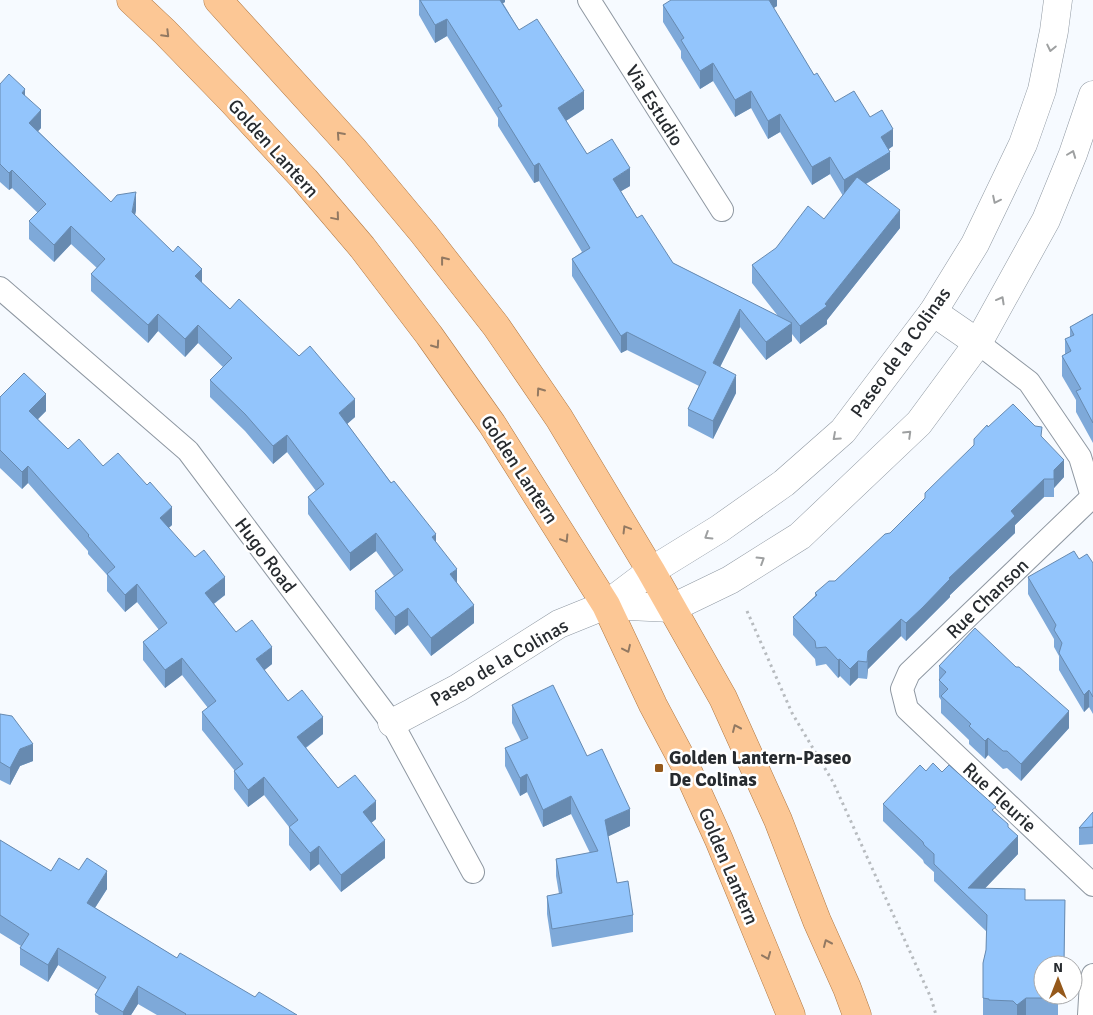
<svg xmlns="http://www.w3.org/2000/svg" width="1093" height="1015" font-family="Signika,sans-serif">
<rect width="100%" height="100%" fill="#f6faff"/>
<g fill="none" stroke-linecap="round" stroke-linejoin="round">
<g stroke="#8f98a2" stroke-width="24">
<g id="street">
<polyline points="589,0 722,210"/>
<polyline points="0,288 188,451 392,723 473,872"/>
<polyline points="978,343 1029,382 1080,457 1093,500"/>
<polyline points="1092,497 909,673 902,689 907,709 1093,885"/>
<polyline points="1089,1015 1091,982 1093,975"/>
</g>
</g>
<g stroke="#8f98a2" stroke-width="29">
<g id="secondary">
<polyline points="933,312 978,343"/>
<polyline points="606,605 672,608 730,580 800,536 919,423 978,343 1046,220 1073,154 1093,95"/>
<polyline points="392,723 458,688 559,624 606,605 651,571 719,529 784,483 843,431 933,312 975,244 1023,144 1042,90 1054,31 1058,0"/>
</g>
</g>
<g stroke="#b07843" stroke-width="29">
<g id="primary">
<polyline points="131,0 165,32 232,101 305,180 362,247 429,335 492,424 606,605 653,705 686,767 719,840 791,1015"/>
<polyline points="218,0 354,150 424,234 496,326 559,418 651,571 723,698 778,820 817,921 847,988 857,1015"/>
</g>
</g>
<polyline stroke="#b7bbbf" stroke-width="3" stroke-dasharray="2.5 4" stroke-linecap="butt" points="747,611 792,713 833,782 931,998 936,1015"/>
<use href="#street" stroke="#fff" stroke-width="22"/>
<use href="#secondary" stroke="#fff" stroke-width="28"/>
<use href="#primary" stroke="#fcc795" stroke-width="28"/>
</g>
<g fill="#7ea9d9">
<polygon points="419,0 505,0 505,2 503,3 519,30 584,109 566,121 587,154 630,186 621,191 637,218 673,263 778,316 752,283 752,265 824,219 843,196 830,174 812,185 780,132 768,139 751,108 735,117 713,81 700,89 681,58 681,51 663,22 663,5 777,0 777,6 773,8 814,75 835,102 870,117 893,146 889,149 890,169 866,184 900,228 827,320 827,324 800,344 792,334 792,341 766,360 740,327 720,367 736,393 713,439 688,426 688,409 699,386 627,350 621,353 572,276 572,259 582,252 539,181 534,183 498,126 498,118 447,36 435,43 419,15"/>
<polygon points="0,84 25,96 41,128 38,131 111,202 136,210 135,215 202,283 230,309 355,417 347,424 436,542 457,583 474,623 431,656 408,625 395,635 375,609 375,591 394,576 376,551 350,571 308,514 308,497 316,491 287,452 273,464 245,431 210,397 210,380 223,367 198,343 185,357 158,331 148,343 91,291 91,274 97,268 71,244 54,262 29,239 29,221 38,213 12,188 9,190 0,182"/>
<polygon points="1093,314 1093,443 1076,412 1076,400 1062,376 1062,356 1065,354 1065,339 1070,337 1070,327"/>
<polygon points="0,397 46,411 38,419 68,449 103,466 172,525 168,528 225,595 214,604 236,632 272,664 264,670 288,701 323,734 306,748 338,788 376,819 371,823 385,858 341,892 319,864 310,871 289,845 289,827 264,795 248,807 234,789 234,771 235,771 202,730 202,712 208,708 182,675 165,688 143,660 143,642 159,630 137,602 125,612 107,591 107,575 88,554 88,551 28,483 22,489 0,468"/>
<polygon points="988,427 1042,437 1064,477 1054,488 1054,497 1044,497 1015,525 1015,533 950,595 950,597 906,641 901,636 868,669 867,679 858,678 850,686 840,676 838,678 826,664 816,666 815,659 793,635 793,617 815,596 815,593 835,581 890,533 925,498 974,445"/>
<polygon points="1079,559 1093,563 1093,714 1089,707 1084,712 1059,670 1059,656 1054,647 1054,639 1028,594 1028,577"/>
<polygon points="939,666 1069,728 1021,781 1007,768 1003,769 988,755 985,759 969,744 969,740 941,713 941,700 939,697"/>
<polygon points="512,705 587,756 630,826 608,836 617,883 633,915 633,932 552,947 547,914 547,896 559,894 556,876 556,859 590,853 571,814 543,827 527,792 520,796 505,766 505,748 521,741 512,723"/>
<polygon points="0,714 33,761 20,766 10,785 0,780"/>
<polygon points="926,771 942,772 996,813 1008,827 1018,854 985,888 1025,900 1065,900 1064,965 1043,965 1060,995 1060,999 1058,1002 1058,1015 983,1015 983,963 986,950 987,932 934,881 934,872 924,863 923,860 883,821 883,804"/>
<polygon points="1093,812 1093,844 1079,845 1079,828"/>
<polygon points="0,840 51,871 107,889 95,908 177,958 255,997 297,1015 157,1015 138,1004 131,1015 99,1015 95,1012 95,995 98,990 58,965 48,982 20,965 20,948 21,946 0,933"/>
</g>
<g fill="#678ab0">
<polygon points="494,0 505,0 505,2 494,8"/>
<polygon points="766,0 777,0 777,6 766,13"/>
<polygon points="447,19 447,36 435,43 435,25"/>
<polygon points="713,63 713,81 700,89 700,71"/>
<polygon points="25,89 25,107 22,93"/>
<polygon points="584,91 584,109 558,126 558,108"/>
<polygon points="751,91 751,108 735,117 735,100"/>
<polygon points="41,110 41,128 29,141 29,123"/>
<polygon points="780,114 780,132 768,139 768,121"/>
<polygon points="893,129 893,146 881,154 881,137"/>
<polygon points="890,152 890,169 844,197 844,180"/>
<polygon points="830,157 830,174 812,185 812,167"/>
<polygon points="539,163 539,181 534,183 534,166"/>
<polygon points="630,168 630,186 613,196 613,179"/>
<polygon points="12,170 12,188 9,190 9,173"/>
<polygon points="136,192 136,210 132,230 132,212"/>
<polygon points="900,210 900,228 827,320 827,324 800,344 800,326 825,304"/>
<polygon points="71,226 71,244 54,262 54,245"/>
<polygon points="202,269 202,287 195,276"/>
<polygon points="740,309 740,327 713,381 713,363"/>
<polygon points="158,314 158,331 148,343 148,325"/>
<polygon points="792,323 792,341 766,360 766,342"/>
<polygon points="198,325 198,343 185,357 185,339"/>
<polygon points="627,332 627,350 621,353 621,336"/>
<polygon points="736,375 736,393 713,439 713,421"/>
<polygon points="46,394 46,411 29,428 29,411"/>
<polygon points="355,399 355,417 339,431 339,413"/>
<polygon points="287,435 287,452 273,464 273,446"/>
<polygon points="1064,460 1064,477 1054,488 1054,470"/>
<polygon points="28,466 28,483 22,489 22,472"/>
<polygon points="1044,479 1044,497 1015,525 1015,533 950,595 950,597 906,641 906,623 1011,511"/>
<polygon points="172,507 172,525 160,536 160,518"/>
<polygon points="376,533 376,551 350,571 350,553"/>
<polygon points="436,534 436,552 432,537"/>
<polygon points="457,569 457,587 450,574"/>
<polygon points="225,577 225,595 205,610 205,593"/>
<polygon points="137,584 137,602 125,612 125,595"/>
<polygon points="474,605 474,623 431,656 431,638"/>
<polygon points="408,608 408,625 395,635 395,617"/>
<polygon points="901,619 901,636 868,669 867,679 868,651"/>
<polygon points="272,647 272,664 256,677 256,659"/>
<polygon points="182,658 182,675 165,688 165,670"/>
<polygon points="840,659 840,676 838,678 838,660"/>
<polygon points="858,661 858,678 850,686 850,669"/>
<polygon points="1089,690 1089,707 1084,712 1084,695"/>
<polygon points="1069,711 1069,728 1021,781 1021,764"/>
<polygon points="323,717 323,734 297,754 297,737"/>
<polygon points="988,738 988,755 985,759 985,741"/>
<polygon points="33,744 33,761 20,766 10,785 10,768 20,749"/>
<polygon points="527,774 527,792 520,796 520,778"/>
<polygon points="264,777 264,795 248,807 248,790"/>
<polygon points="571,796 571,814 543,827 543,810"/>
<polygon points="376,801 376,819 363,830 363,812"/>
<polygon points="630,809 630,826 605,838 605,820"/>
<polygon points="1018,836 1018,854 973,901 968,888"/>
<polygon points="385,840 385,858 341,892 341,875"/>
<polygon points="319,846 319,864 310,871 310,853"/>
<polygon points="107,871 107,889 87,920 87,903"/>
<polygon points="58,948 58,965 48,982 48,965"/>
<polygon points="138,986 138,1004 131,1015 123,1015 123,1012"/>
<polygon points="1058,995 1060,995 1060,999 1058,1002 1058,1015"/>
<polygon points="1026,998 1026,1015 1017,1015 1017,1005"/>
</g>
<g fill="#93c5fc" stroke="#678ab0">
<polygon points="420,0 500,0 519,30 537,19 584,91 558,108 587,154 612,139 630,168 613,179 637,218 642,215 673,263 792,323 766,342 740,309 713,363 736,375 713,421 688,409 706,372 627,332 621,336 572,259 590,248 539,163 534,166 498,108 502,106 447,19 435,25"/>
<polygon points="671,0 769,0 814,75 817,73 835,102 854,91 870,117 882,110 893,129 881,137 890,152 844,180 830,157 812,167 780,114 768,121 751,91 735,100 713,63 700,71 681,40 684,38 663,5"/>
<polygon points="9,74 25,89 22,93 41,110 29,123 111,202 117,195 136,192 132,212 173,252 178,246 202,269 195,276 230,309 239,299 299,356 310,346 355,399 339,413 391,483 394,481 436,534 432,537 457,569 450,574 474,605 431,638 408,608 395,617 375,591 403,570 376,533 350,553 308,497 324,484 287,435 273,446 245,414 210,380 232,358 198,325 185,339 158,314 148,325 91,274 105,259 71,226 54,245 29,221 46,204 12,170 9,173 0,164 0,84"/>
<polygon points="857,177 900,210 825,304 827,306 800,326 752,265 776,248 808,206 824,219"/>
<polygon points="1093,314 1093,423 1076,391 1081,389 1062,356 1071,351 1065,339 1074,335 1070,327"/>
<polygon points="24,373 46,394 29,411 68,449 79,439 103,466 118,453 147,485 150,482 172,507 160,518 195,557 204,550 225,577 205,593 236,632 252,620 272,647 256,659 288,701 302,690 323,717 297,737 338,788 355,775 376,801 363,812 385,840 341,875 319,846 310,853 289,827 298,820 264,777 248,790 234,771 243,764 202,712 216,701 182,658 165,670 143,642 167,623 137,584 125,595 107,574 115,567 88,536 89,535 28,466 22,472 0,450 0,397"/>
<polygon points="1013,404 1035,426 1042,427 1041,436 1064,460 1054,470 1054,479 1044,479 1011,511 1015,516 949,578 950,579 922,608 906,623 901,619 868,651 867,662 858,661 850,669 840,659 838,660 826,647 816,648 815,641 793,617 817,595 815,593 829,581 835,581 885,534 890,533 925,498 925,493 974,445 974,439 987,425 988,427"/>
<polygon points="1074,551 1079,559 1087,554 1093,563 1093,697 1089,690 1084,695 1059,653 1062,643 1054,630 1056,625 1028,577"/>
<polygon points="975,628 1016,667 1019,667 1069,711 1021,764 1007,751 1003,751 988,738 985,741 969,726 971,724 941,696 948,689 939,680 946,672 939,666"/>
<polygon points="553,685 587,756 602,749 630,809 605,820 617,883 628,881 633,915 552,929 547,896 562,893 556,859 598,851 571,796 543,810 527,774 520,778 505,748 528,738 512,705"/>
<polygon points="0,714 12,716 33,744 20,749 10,768 0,762"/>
<polygon points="933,763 942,772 949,765 996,807 992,810 1008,824 1008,827 1018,836 968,888 1025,889 1025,900 1065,900 1064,962 1059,962 1060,965 1043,965 1043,995 1058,995 1058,998 1026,998 1017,1005 1013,1001 989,1000 989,999 983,998 983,963 986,950 987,915 934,864 934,854 924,845 923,842 883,804 920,765 926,771"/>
<polygon points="1093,812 1093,827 1079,828"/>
<polygon points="0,840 51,871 59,858 79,870 87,858 107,871 87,903 177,958 180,953 255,997 259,992 297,1015 185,1015 186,1014 138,986 123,1012 95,995 106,977 58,948 48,965 20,948 29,934 0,915"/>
</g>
<defs><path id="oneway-chevron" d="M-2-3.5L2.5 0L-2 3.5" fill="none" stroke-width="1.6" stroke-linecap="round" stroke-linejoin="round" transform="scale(1.25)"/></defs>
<g stroke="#927962">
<use href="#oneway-chevron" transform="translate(166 34) rotate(45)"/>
<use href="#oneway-chevron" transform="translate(340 135) rotate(-132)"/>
<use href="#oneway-chevron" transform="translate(336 217) rotate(50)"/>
<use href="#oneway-chevron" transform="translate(444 260) rotate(-128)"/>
<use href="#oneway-chevron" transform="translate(436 345) rotate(55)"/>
<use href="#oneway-chevron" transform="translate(540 391) rotate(-125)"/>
<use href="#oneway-chevron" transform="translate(626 529) rotate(-121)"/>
<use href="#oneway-chevron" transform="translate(565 539) rotate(58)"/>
<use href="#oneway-chevron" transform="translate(627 649) rotate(65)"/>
<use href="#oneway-chevron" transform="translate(736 728) rotate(-114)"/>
<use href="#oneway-chevron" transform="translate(827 943) rotate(-114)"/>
<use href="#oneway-chevron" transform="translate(767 956) rotate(68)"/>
</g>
<g stroke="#9ea0a1">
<use href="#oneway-chevron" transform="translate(1051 48) rotate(102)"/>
<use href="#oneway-chevron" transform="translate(1072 154) rotate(-69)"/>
<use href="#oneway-chevron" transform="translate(996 200) rotate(116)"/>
<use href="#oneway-chevron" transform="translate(1001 300) rotate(-61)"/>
<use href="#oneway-chevron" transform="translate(908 434) rotate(-44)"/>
<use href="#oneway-chevron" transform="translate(836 437) rotate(138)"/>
<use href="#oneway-chevron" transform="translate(708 536) rotate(148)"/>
<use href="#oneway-chevron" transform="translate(761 560) rotate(-32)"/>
</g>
<rect fill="#95591b" stroke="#fff" stroke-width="2" x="654" y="763" width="10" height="10" rx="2.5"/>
<g text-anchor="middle" stroke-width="5" stroke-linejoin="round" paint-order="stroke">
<g font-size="19" fill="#272b2f" stroke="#fff">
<text transform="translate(655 105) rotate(58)" y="7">Via Estudio</text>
<text transform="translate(274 148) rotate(48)" y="7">Golden Lantern</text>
<text transform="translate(900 352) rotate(-54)" y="7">Paseo de la Colinas</text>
<text transform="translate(520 469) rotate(57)" y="7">Golden Lantern</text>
<text transform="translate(266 555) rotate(53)" y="7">Hugo Road</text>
<text transform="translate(987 598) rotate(-44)" y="7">Rue Chanson</text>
<text transform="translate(499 662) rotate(-30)" y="7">Paseo de la Colinas</text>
<text transform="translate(1000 797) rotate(43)" y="7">Rue Fleurie</text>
<text transform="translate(729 866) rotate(67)" y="7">Golden Lantern</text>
</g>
<g font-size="19" font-weight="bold" fill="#272b2f" stroke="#fff" text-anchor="start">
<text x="669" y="764">Golden Lantern-Paseo<tspan x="669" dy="22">De Colinas</tspan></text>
</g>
</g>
<g transform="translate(1058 980)"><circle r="24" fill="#ffffff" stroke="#a9aaac"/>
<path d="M0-4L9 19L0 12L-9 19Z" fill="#95591b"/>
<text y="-8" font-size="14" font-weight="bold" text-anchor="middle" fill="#272b2f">N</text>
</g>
</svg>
